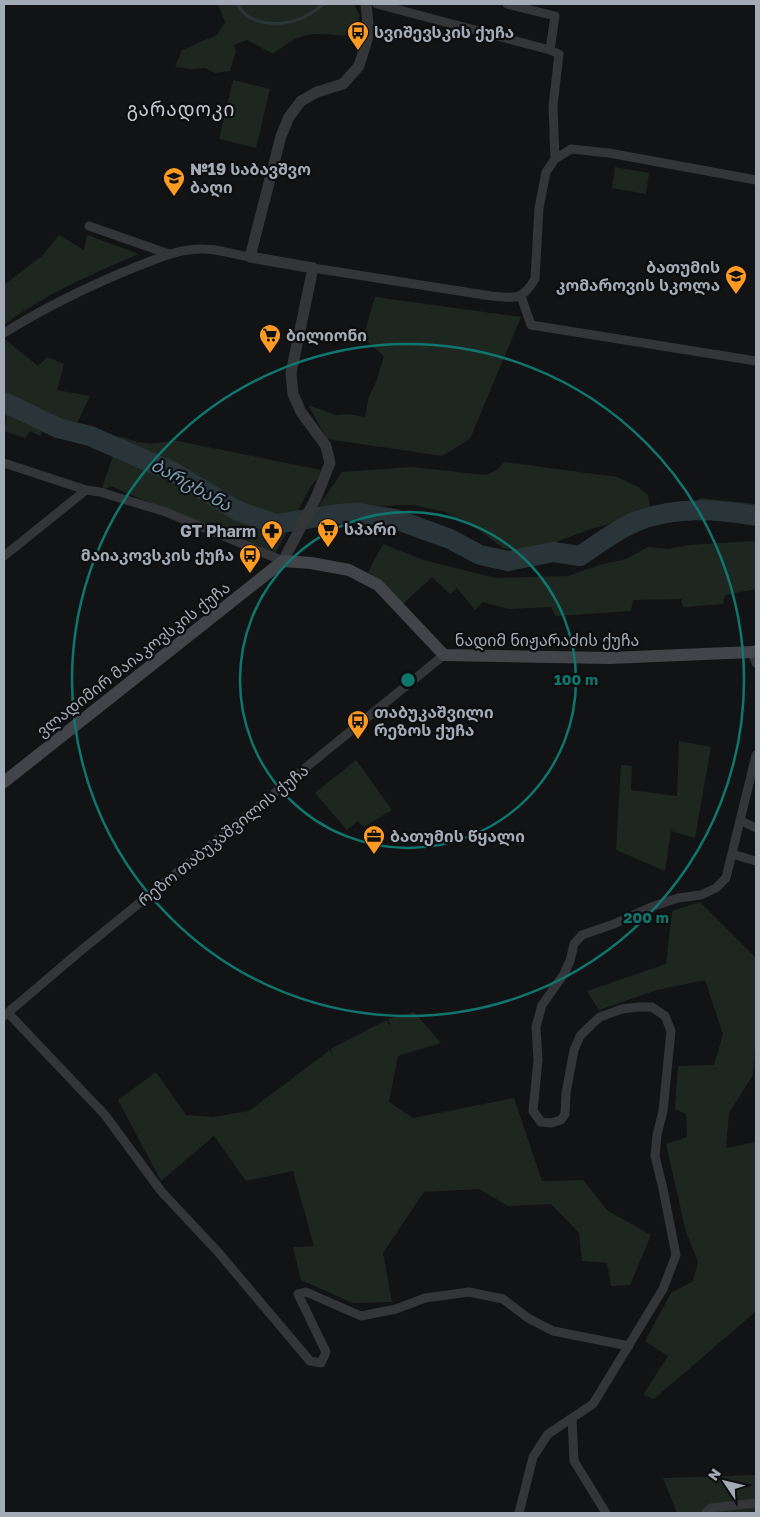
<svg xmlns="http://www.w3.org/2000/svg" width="760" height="1517" font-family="'Golos Text','Noto Sans Georgian',sans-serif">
<rect width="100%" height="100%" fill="#121314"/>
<g fill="#1e271f">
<path d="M218 4H354L360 16 355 26 344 36C310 32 301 32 273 54L247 40 234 45 236 51 230 71 215 73 205 68 192 69 175 67 182 50 217 35 225 22Z"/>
<polygon points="233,80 270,89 256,148 219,139"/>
<polygon points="615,167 649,173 646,194 612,188"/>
<path d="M59 235 84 250 87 235 139 254C94 273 43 295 4 325V285L43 255Z"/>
<polygon points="375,297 521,317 470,439 442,456 327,439 308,405 336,415 349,414 365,417 369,396 376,382 384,356 363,338"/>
<polygon points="6,340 38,366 47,357 64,364 57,390 90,396 73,432 47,423 40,436 30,431 25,438 4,431 7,417 4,414 4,341"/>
<path d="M120 436C141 444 151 446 173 440L321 470 318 478 311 486 274 556 111 486 101 491Z"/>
<polygon points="504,462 617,477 638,487 648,495 651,512 591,529 529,552 503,548 480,531 445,512 413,505 374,506 314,513 342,472 411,467 486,475 497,470"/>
<polygon points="700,498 756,504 756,513 694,506"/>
<polygon points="752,541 756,542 756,589 725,595 723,604 683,607 681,599 633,600 631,611 555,616 551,607 509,609 483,602 475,610 457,588 450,594 432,577 403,604 368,572 383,544 423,560 495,578 568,576 599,565 626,559 648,547 669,549 688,545"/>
<polygon points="679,741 711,747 695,838 671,831 665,871 616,850 621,765 632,766 631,790 677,796"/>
<polygon points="356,760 392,810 364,827 358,821 347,830 315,793"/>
<polygon points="700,902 756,958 756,1031 753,1075 729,1113 726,1148 756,1142 756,1309 754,1313 654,1399 643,1395 668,1356 645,1341 671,1293 693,1281 698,1262 686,1232 666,1144 687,1137 686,1114 675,1109 678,1066 714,1065 723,1034 705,980 657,990 599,1010 587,991 666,964 672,911"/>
<polygon points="414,1012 441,1043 398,1056 389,1102 413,1118 514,1098 542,1181 583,1180 607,1210 651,1235 630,1285 611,1286 607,1263 582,1261 579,1233 551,1204 508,1206 479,1189 424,1192 383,1253 392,1302 353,1303 301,1280 293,1247 314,1246 293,1171 246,1181 214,1136 161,1181 118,1100 156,1072 186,1115 213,1117 249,1111 330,1050 333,1058 331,1049 386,1020 391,1027 388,1019"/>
<polygon points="755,1475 756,1476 756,1513 677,1513 663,1478"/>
</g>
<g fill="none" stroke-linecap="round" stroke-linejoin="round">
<path stroke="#2a353a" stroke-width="3" d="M237 4C249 27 283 27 304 17 311 14 318 8 324 4"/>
<path stroke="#2a353a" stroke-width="20" d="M4 402 58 428 90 436 173 472 238 511 276 524 337 514 357 513 395 519 450 539 480 555 508 561 553 552 580 556C598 544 616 530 635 522 674 506 716 509 756 516"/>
<g stroke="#333539" stroke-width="9">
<polyline points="377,4 550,50 559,54 553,106 555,159"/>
<polyline points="507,4 555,16 550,50"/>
<polyline points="89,226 169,254"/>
<path d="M313 268 491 296C515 298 522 301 535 279L539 208 546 172 555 159 571 149 609 153 756 180"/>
<polyline points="521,296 531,325 756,361"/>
<path d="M4 333C47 306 91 285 138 266 159 258 181 248 204 249 219 249 235 255 250 257"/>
<polyline points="4,463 86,490 100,492 166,512 283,561"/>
<polyline points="4,556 86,490"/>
<polyline points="752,652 756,663"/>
<polyline points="741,821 756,828"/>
<polyline points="732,854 756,861"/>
<polyline points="8,1013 105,1115 161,1191 218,1252 310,1361 321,1363 326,1352 298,1294 306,1292 361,1316 396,1309 425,1298 469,1292 503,1299 528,1318 553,1331 629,1346"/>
<polyline points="4,1016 78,953 444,655"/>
<polyline points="572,1418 574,1461 606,1513"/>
<polyline points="519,1513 533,1457 548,1434 593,1404 663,1289 676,1255 663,1189 655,1156 657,1135 663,1111 671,1031 665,1016 652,1007 639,1007 622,1009 600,1017 591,1025 580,1036 574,1050 566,1093 565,1114 561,1120 551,1123 541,1122 533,1111 538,1060 536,1027 542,1005 564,974 570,961 574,944 582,935 614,924 651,907 678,898 701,895 716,888 726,878 756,755"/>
<polyline points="706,1513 711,1508 756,1503"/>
</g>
<polyline stroke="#333539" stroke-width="11" points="283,561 316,498 330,463 326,446 301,412 293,394 291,373 313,268 250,257 281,136 289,117 301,101 317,92 343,84 359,66 369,33 366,4"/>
<polyline stroke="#414449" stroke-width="12" points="4,782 283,561 311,563 349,570 378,585 444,655 610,658 752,652 756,651"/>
</g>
<g fill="none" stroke="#0f766e" stroke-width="2.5">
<circle cx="408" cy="680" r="168"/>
<circle cx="408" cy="680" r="336"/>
</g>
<defs>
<g id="bus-pin" transform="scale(1.125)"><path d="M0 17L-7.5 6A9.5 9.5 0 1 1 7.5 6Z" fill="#fc9a23" stroke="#0d0e0f"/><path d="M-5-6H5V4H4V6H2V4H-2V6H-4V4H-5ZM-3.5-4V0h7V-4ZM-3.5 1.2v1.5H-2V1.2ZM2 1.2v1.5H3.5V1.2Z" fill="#111"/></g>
<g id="school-pin" transform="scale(1.125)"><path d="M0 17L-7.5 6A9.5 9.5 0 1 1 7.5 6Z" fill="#fc9a23" stroke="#0d0e0f"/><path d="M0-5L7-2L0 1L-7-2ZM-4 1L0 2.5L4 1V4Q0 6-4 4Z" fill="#111"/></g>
<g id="supermarket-pin" transform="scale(1.125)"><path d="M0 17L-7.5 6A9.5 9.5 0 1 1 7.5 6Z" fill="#fc9a23" stroke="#0d0e0f"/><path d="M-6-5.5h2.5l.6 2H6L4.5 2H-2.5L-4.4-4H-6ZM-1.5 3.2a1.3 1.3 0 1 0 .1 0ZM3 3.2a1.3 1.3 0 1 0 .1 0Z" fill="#111"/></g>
<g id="pharmacy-pin" transform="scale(1.125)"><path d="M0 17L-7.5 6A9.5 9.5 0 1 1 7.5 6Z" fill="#fc9a23" stroke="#0d0e0f"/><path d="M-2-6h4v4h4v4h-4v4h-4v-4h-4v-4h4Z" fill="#111"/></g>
<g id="office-pin" transform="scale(1.125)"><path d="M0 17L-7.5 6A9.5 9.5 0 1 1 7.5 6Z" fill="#fc9a23" stroke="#0d0e0f"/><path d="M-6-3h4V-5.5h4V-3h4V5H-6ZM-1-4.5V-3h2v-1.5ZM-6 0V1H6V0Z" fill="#111"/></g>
</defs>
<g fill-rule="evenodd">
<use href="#bus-pin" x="358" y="32"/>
<use href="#school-pin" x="174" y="178"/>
<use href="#school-pin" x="736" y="276"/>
<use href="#supermarket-pin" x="270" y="335"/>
<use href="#supermarket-pin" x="328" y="529"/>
<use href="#pharmacy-pin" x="272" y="531"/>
<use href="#bus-pin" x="250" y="555"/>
<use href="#bus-pin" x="358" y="721"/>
<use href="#office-pin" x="374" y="836"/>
</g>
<g text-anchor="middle" stroke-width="4.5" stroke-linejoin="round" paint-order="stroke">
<g font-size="16" font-weight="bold" fill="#a3abb6" stroke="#0d0e0f" text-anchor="start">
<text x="374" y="38">სვიშევსკის ქუჩა</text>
<text x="190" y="175">№19 საბავშვო<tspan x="190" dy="18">ბაღი</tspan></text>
<text x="720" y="273" text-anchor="end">ბათუმის<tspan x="720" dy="18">კომაროვის სკოლა</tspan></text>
<text x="286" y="341">ბილიონი</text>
<text x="344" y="535">სპარი</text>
<text x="256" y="537" text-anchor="end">GT Pharm</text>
<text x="234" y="561" text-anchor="end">მაიაკოვსკის ქუჩა</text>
<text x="374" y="718">თაბუკაშვილი<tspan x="374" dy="18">რეზოს ქუჩა</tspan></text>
<text x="390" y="842">ბათუმის წყალი</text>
</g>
<g font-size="16" fill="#a3abb6" stroke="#0d0e0f">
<text x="547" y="646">ნადიმ ნიჟარაძის ქუჩა</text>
<text transform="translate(133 659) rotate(-38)" y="6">ვლადიმირ მაიაკოვსკის ქუჩა</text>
<text transform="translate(223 835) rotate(-39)" y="6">რეზო თაბუკაშვილის ქუჩა</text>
</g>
<g font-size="18" font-style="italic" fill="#789eb3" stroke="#0d0e0f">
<text transform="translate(191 485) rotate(29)" y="6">ბარცხანა</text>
</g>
<g font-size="19" letter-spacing="1" fill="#c4c9d1" stroke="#0d0e0f">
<text x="181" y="116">გარადოკი</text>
</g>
</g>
<circle cx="408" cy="680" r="8" fill="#0f766e" stroke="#0d0e0f" stroke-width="2.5"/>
<g font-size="15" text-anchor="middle" font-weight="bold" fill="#0f766e" stroke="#0d0e0f" stroke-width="4.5" stroke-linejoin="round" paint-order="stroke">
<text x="576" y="685">100 m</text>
<text x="646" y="923">200 m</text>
</g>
<rect width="760" height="1517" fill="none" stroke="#a3abb6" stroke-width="10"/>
<g transform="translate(725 1482) rotate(305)" stroke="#0d0e0f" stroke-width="4" paint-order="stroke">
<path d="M0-4L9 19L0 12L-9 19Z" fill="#a3abb6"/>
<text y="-8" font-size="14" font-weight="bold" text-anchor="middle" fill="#a3abb6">N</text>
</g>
</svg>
